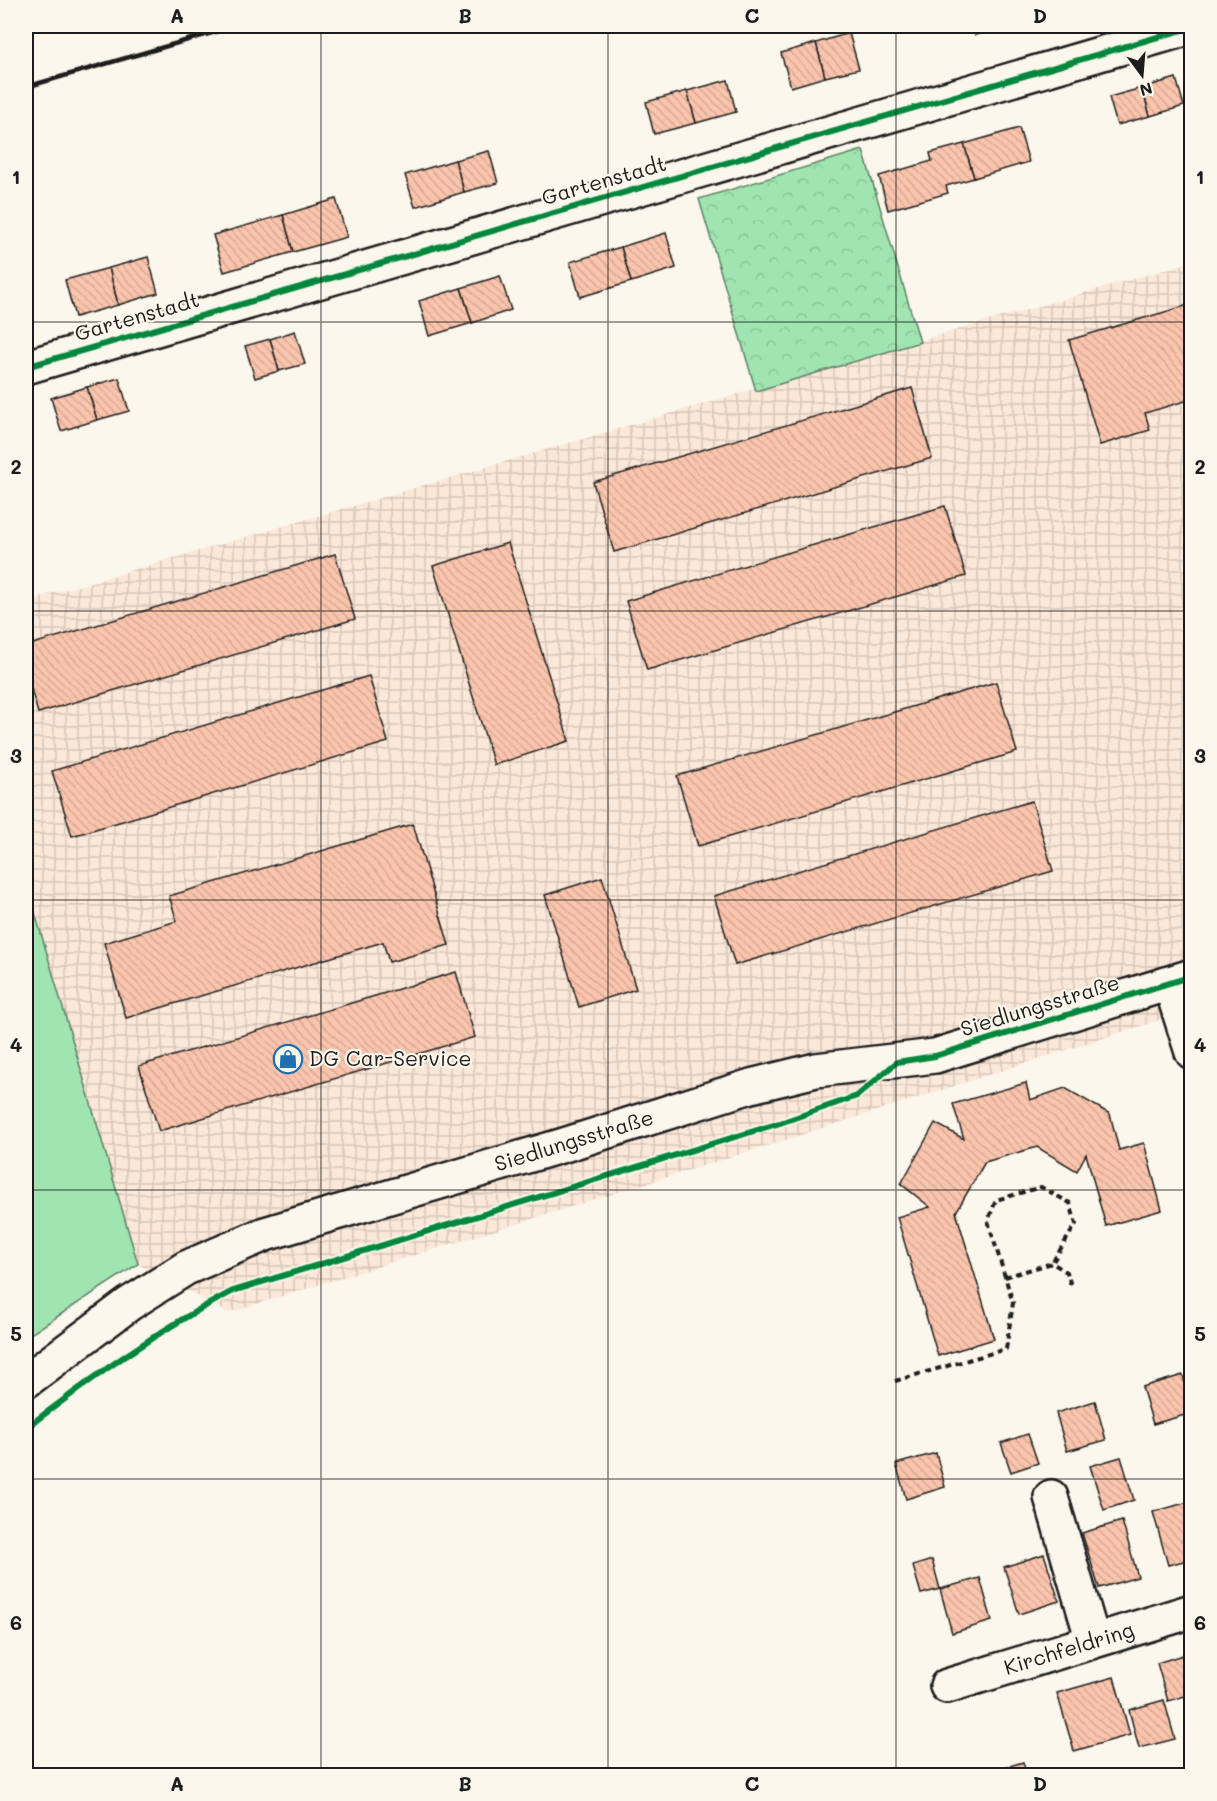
<svg xmlns="http://www.w3.org/2000/svg" width="1217" height="1801" font-family="Mali,sans-serif">
<defs>
<pattern id="industrial-grid" width="8" height="8" patternUnits="userSpaceOnUse" patternTransform="scale(1.5)"><rect width="8" height="8" fill="#fbe8d9"/><path d="M0 4h8M4 0v8" fill="none" stroke="#d7c6ba"/></pattern>
<pattern id="park-crowns" width="20" height="18" patternUnits="userSpaceOnUse" patternTransform="scale(1.5)"><rect width="20" height="18" fill="#a0e5b1"/><path d="M2 6a3 3 0 1 1 6 0M12 15a3 3 0 1 1 6 0" fill="none" stroke="#89c498"/></pattern>
<pattern id="building-back-hatch" width="6" height="6" patternUnits="userSpaceOnUse" patternTransform="scale(1.5)"><rect width="6" height="6" fill="#fbc5ad"/><path d="M-1 5l2 2M0 0l6 6M5-1l2 2" fill="none" stroke="#d7a994"/></pattern>
</defs>
<rect width="100%" height="100%" fill="#fbf7ec"/>
<filter id="ink" filterUnits="userSpaceOnUse"><feTurbulence type="fractalNoise" baseFrequency=".0167" numOctaves="2"/><feDisplacementMap in="SourceGraphic" scale="12" xChannelSelector="R" yChannelSelector="G"/><feConvolveMatrix kernelMatrix="1 2 1 2 8 2 1 2 1" color-interpolation-filters="sRGB"/></filter>
<g filter="url(#ink)">
<polygon fill="url(#industrial-grid)" points="1191,262 1191,1010 754,1150 228,1313 138,1264 26,882 26,601"/>
<polygon fill="#a0e5b1" stroke="#5e8066" stroke-width="1.5" points="26,882 138,1264 26,1337"/>
<polygon fill="url(#park-crowns)" stroke="#5e8066" stroke-width="1.5" points="863,150 920,342 756,391 699,199"/>
<g fill="url(#building-back-hatch)" stroke="#1c1c1c" stroke-width="1.5">
<polygon points="973,26 1009,26 975,35"/>
<polygon points="849,33 859,69 825,77 816,43"/>
<polygon points="816,43 825,77 791,87 781,53"/>
<polygon points="1176,78 1184,106 1150,116 1142,88"/>
<polygon points="728,80 736,112 696,123 687,91"/>
<polygon points="1142,88 1150,116 1117,125 1109,97"/>
<polygon points="687,91 696,123 654,134 646,102"/>
<polygon points="1019,128 1029,162 974,178 964,144"/>
<polygon points="964,144 974,178 946,186 948,193 888,210 879,176 932,161 930,153"/>
<polygon points="489,151 498,183 464,192 455,160"/>
<polygon points="455,160 464,192 415,207 405,175"/>
<polygon points="336,199 347,237 293,252 283,215"/>
<polygon points="283,215 293,252 224,272 213,235"/>
<polygon points="666,233 676,268 631,282 621,247"/>
<polygon points="621,247 631,282 580,297 570,262"/>
<polygon points="148,257 158,293 118,305 109,268"/>
<polygon points="109,268 118,305 75,317 65,280"/>
<polygon points="500,276 511,310 472,323 461,288"/>
<polygon points="461,288 472,323 429,336 419,301"/>
<polygon points="1192,304 1192,399 1145,413 1150,430 1100,445 1069,340"/>
<polygon points="295,331 305,364 279,371 270,339"/>
<polygon points="270,339 279,371 255,378 245,346"/>
<polygon points="119,378 129,411 97,420 87,387"/>
<polygon points="87,387 97,420 61,431 51,398"/>
<polygon points="912,388 932,458 614,552 593,482"/>
<polygon points="945,506 966,576 647,670 626,601"/>
<polygon points="508,543 569,741 494,765 433,566"/>
<polygon points="335,554 355,619 38,713 26,672 26,646"/>
<polygon points="369,676 388,742 72,836 52,771"/>
<polygon points="996,682 1017,752 698,846 677,776"/>
<polygon points="1032,801 1053,871 735,965 714,896"/>
<polygon points="413,824 449,945 389,962 383,942 126,1018 104,943 177,921 169,896"/>
<polygon points="602,877 636,989 579,1007 545,895"/>
<polygon points="456,972 475,1037 159,1131 139,1066"/>
<polygon points="1026,1083 1030,1100 1065,1088 1110,1114 1119,1150 1144,1143 1162,1210 1106,1226 1086,1154 1077,1171 1037,1147 985,1162 956,1212 994,1339 938,1356 897,1217 930,1207 901,1184 935,1123 964,1139 953,1104"/>
<polygon points="1183,1375 1192,1413 1153,1424 1142,1387"/>
<polygon points="1095,1401 1106,1440 1067,1451 1056,1413"/>
<polygon points="1028,1434 1038,1463 1011,1472 1001,1443"/>
<polygon points="936,1453 945,1487 906,1499 896,1464"/>
<polygon points="1121,1457 1134,1500 1104,1510 1090,1466"/>
<polygon points="1192,1501 1192,1559 1168,1565 1153,1512"/>
<polygon points="1122,1521 1138,1577 1099,1588 1082,1533"/>
<polygon points="1044,1554 1059,1601 1019,1614 1004,1567"/>
<polygon points="932,1560 940,1589 921,1594 913,1566"/>
<polygon points="980,1578 992,1621 952,1633 940,1589"/>
<polygon points="1192,1652 1192,1694 1168,1701 1157,1663"/>
<polygon points="1114,1677 1130,1735 1074,1751 1057,1693"/>
<polygon points="1164,1700 1175,1739 1139,1748 1129,1710"/>
<polygon points="1023,1762 1027,1776 980,1776 980,1775"/>
</g>
<g fill="none" stroke-linecap="round" stroke-linejoin="round">
<g stroke="#1c1c1c" stroke-width="38">
<g id="minor">
<polyline points="26,367 1192,27"/>
<polyline points="1170,983 1192,1052"/>
<polyline points="26,1381 129,1304 186,1268 265,1234 564,1145 751,1086 816,1070 935,1056 1192,976"/>
<polyline points="1051,1497 1093,1641"/>
<polyline points="947,1686 1192,1611"/>
</g>
</g>
<g stroke="#1c1c1c" stroke-width="4" stroke-dasharray="6 4.5" stroke-linecap="butt">
<polyline points="1005,1277 1052,1263 1067,1272 1071,1286"/>
<polyline points="895,1381 1006,1349 1013,1303 988,1221 996,1200 1041,1187 1070,1203 1076,1224 1052,1263"/>
</g>
<use href="#minor" stroke="#fbf7ec" stroke-width="33"/>
<polyline stroke="#1c1c1c" stroke-width="4.5" points="26,87 236,26"/>
<g stroke="#fbf7ec" stroke-width="10">
<g id="cycleway">
<polyline points="26,367 1192,27"/>
<path d="M26 1428C95 1376 156 1331 233 1291L780 1123 857 1096 897 1062 935 1056 1192 976"/>
</g>
</g>
<use href="#cycleway" stroke="#00873e" stroke-width="6"/>
</g>
</g>
<path fill="none" stroke="#1c1c1c" stroke-width="1.5" stroke-opacity="0.55" d="M321 26V1776M608 26V1776M896 26V1776M26 322H1192M26 611H1192M26 900H1192M26 1190H1192M26 1479H1192"/>
<defs>
<g id="shop-ring" transform="scale(1.5)"><circle r="9.5" fill="#fbf7ec" stroke="#1f6fb2" stroke-width="1.5"/><path d="M-5-2.5h2.3a2.7 3.5 0 0 1 5.4 0H5L5.5 6h-11ZM-1.5-2.5h3a1.5 2.3 0 0 0-3 0Z" fill="#1f6fb2"/></g>
</defs>
<g fill-rule="evenodd">
<use href="#shop-ring" x="288" y="1059"/>
</g>
<g text-anchor="middle" stroke-width="4.5" stroke-linejoin="round" paint-order="stroke">
<g font-size="21" fill="#1c1c1c" stroke="#fbf7ec">
<text transform="translate(604 181) rotate(-16)" y="7">Gartenstadt</text>
<text transform="translate(137 317) rotate(-16)" y="7">Gartenstadt</text>
<text transform="translate(1040 1006) rotate(-17)" y="7">Siedlungsstraße</text>
<text transform="translate(574 1141) rotate(-17)" y="7">Siedlungsstraße</text>
<text transform="translate(1069 1649) rotate(-17)" y="7">Kirchfeldring</text>
</g>
<g font-size="21" fill="#1c1c1c" stroke="#fbf7ec" text-anchor="start">
<text x="309" y="1066">DG Car-Service</text>
</g>
</g>
<rect width="1217" height="1801" fill="none" stroke="#fbf7ec" stroke-width="66"/>
<g transform="translate(1142 75) rotate(164)" stroke="#fbf7ec" stroke-width="4.5" paint-order="stroke">
<path d="M0-4.5L10 22L0 15L-10 22Z" fill="#1c1c1c"/>
<text y="-9" font-size="16" font-weight="bold" text-anchor="middle" fill="#1c1c1c">N</text>
</g>
<rect x="33" y="33" width="1151" height="1735" fill="none" stroke="#1c1c1c" stroke-width="2"/>
<g font-size="20" text-anchor="middle" font-weight="bold" fill="#1c1c1c">
<text x="177" y="23">A</text>
<text x="465" y="23">B</text>
<text x="752" y="23">C</text>
<text x="1040" y="23">D</text>
<text x="16" y="184">1</text>
<text x="1200" y="184">1</text>
<text x="16" y="474">2</text>
<text x="1200" y="474">2</text>
<text x="16" y="763">3</text>
<text x="1200" y="763">3</text>
<text x="16" y="1052">4</text>
<text x="1200" y="1052">4</text>
<text x="16" y="1341">5</text>
<text x="1200" y="1341">5</text>
<text x="16" y="1630">6</text>
<text x="1200" y="1630">6</text>
<text x="177" y="1791">A</text>
<text x="465" y="1791">B</text>
<text x="752" y="1791">C</text>
<text x="1040" y="1791">D</text>
</g>
</svg>
